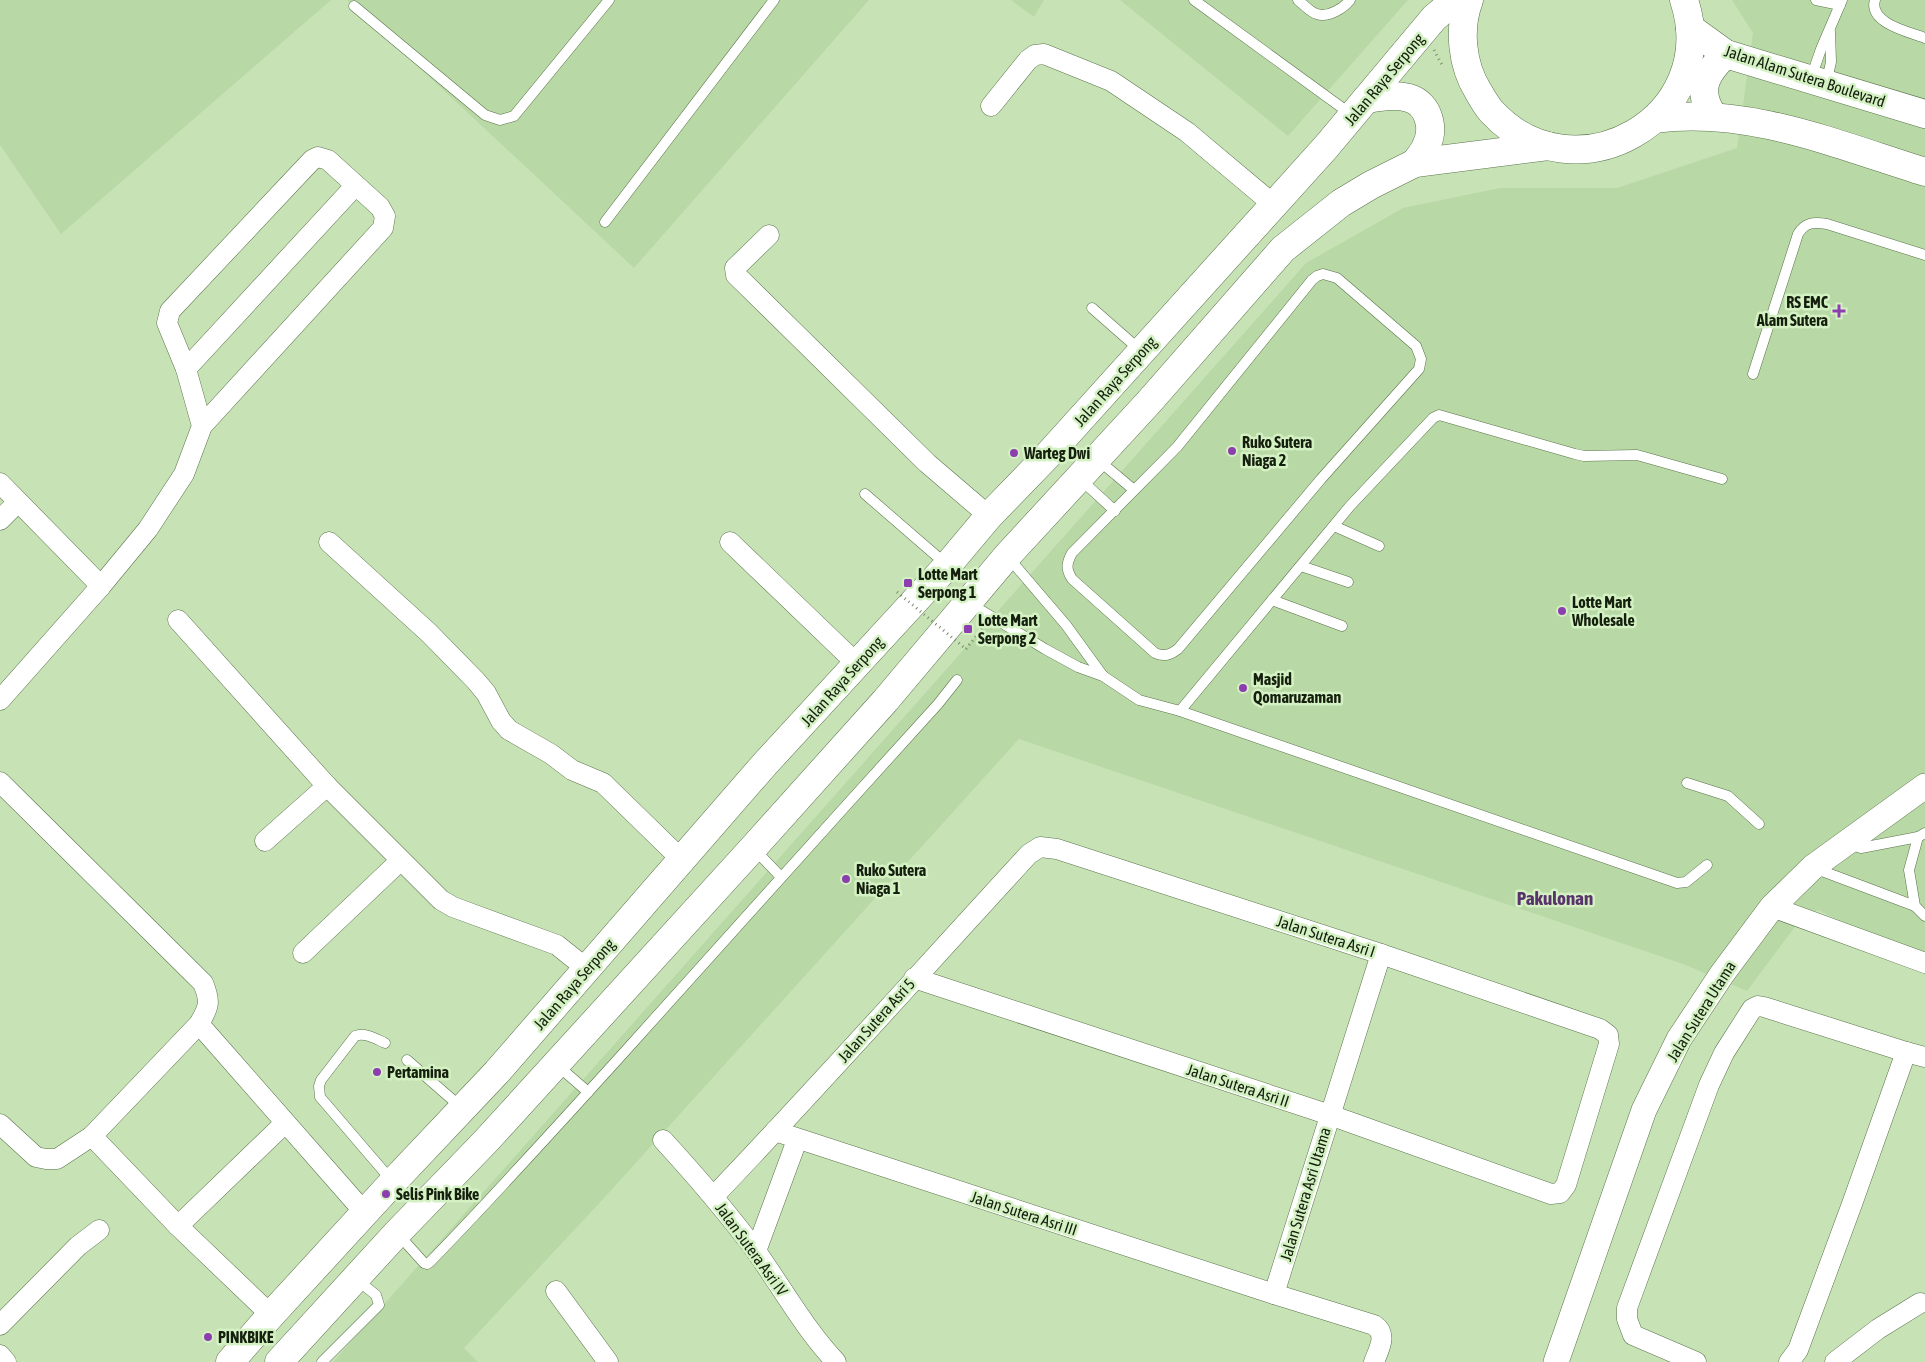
<svg xmlns="http://www.w3.org/2000/svg" width="1925" height="1362" font-family="'Asap Condensed',sans-serif">
<rect width="100%" height="100%" fill="#c7e3b6"/>
<g fill="#b8d8a5">
<polygon points="0,0 331,0 61,234 0,145"/>
<polygon points="347,0 869,0 634,268"/>
<polygon points="1011,0 1044,0 1034,17"/>
<polygon points="1120,0 1408,0 1288,136"/>
<polygon points="1732,0 1925,0 1925,956 1873,937 1818,910 1800,920 1747,991 1683,964 1019,739 605,1197 464,1348 478,1362 333,1362 1306,263 1403,208 1500,188 1617,188 1737,148 1753,33"/>
</g>
<g fill="none" stroke-linecap="round" stroke-linejoin="round">
<g stroke="#5b744b" stroke-width="11">
<g id="service">
<polyline points="1194,0 1352,115"/>
<path d="M1298 0C1303 4 1311 13 1317 14 1328 18 1344 8 1350 0"/>
<polyline points="1816,0 1840,5"/>
<path d="M1875 0C1868 23 1909 32 1925 38"/>
<polyline points="354,6 485,115 500,120 514,116 609,0"/>
<polyline points="1811,78 1821,49 1842,0"/>
<polyline points="1826,84 1831,62 1830,32"/>
<polyline points="605,222 774,0"/>
<path d="M1323 274 1337 278 1416 346 1421 359 1419 369 1321 479 1178 649C1170 655 1164 657 1155 653L1072 579C1066 569 1066 564 1072 553L1177 447 1312 280 1317 276Z"/>
<polyline points="1092,308 1141,351"/>
<path d="M1753 374 1798 234C1805 222 1814 222 1827 224L1925 255"/>
<polyline points="1097,459 1134,490"/>
<polyline points="1079,478 1115,511"/>
<polyline points="865,494 947,565"/>
<polyline points="1334,526 1379,546"/>
<polyline points="1008,557 1066,625 1103,676"/>
<polyline points="1301,566 1348,582"/>
<polyline points="1272,600 1342,626"/>
<polyline points="969,603 1045,649 1078,667 1103,676 1139,700 1180,711 1677,883 1686,882 1707,865"/>
<polyline points="1180,711 1350,506 1433,418 1439,415 1446,417 1575,454 1584,456 1637,455 1722,479"/>
<polyline points="1687,783 1728,796 1759,824"/>
<polyline points="1918,837 1909,870 1915,906 1925,916"/>
<polyline points="1849,844 1861,848 1918,837 1925,833"/>
<polyline points="754,849 781,877"/>
<polyline points="1814,868 1915,906"/>
<path d="M385 1043C376 1039 365 1032 355 1036L321 1080 319 1086 320 1097 392 1181"/>
<polyline points="407,1060 463,1109"/>
<polyline points="557,1065 588,1092"/>
<path d="M398 1234 424 1263 427 1264 430 1262C498 1192 563 1120 628 1048 732 933 834 818 938 704L957 680"/>
<polyline points="322,1362 379,1305 376,1295 356,1279"/>
</g>
</g>
<g stroke="#5b744b" stroke-width="21">
<g id="minor">
<polyline points="991,106 1028,60 1035,55 1044,54 1111,81 1187,132 1274,205"/>
<polyline points="769,235 735,268 736,275 927,463 989,516"/>
<polyline points="186,369 355,186"/>
<polyline points="0,483 101,586"/>
<polyline points="0,520 18,502"/>
<polyline points="329,542 429,633 476,681 486,693 501,721 509,730 551,754 572,770 603,783 682,860"/>
<polyline points="730,542 857,664"/>
<polyline points="178,620 327,786 441,900 453,907 557,945 587,969"/>
<polyline points="0,700 101,586 148,529 184,474 202,426 383,228 385,216 380,207 328,160 318,157 312,160 170,311 167,323 186,369 202,426"/>
<path d="M0 782 203 983C211 1002 209 1007 199 1024L92 1136 57 1159H46L36 1157 0 1124"/>
<polyline points="265,841 327,786"/>
<polyline points="1772,907 1925,963"/>
<polyline points="303,953 400,861"/>
<polyline points="199,1024 365,1213"/>
<path d="M775 1131 1274 1294 1374 1325C1388 1334 1379 1349 1374 1362"/>
<polyline points="92,1136 178,1226 271,1315"/>
<path d="M663 1140C696 1176 727 1212 756 1251 782 1288 805 1329 836 1362"/>
<path d="M714 1196C821 1084 924 968 1029 854L1040 847 1057 849 1381 954 1600 1029 1608 1035 1609 1044 1566 1185 1560 1193 1551 1194 1330 1115 914 978"/>
<polyline points="178,1226 285,1123"/>
<polyline points="756,1251 797,1140"/>
<polyline points="556,1291 608,1362"/>
<polyline points="1274,1294 1381,954"/>
<polyline points="0,1325 78,1246 99,1230"/>
<polyline points="0,1355 6,1362"/>
<polyline points="1696,1362 1633,1335 1627,1319 1627,1308 1709,1085 1724,1053 1752,1009 1758,1006 1764,1007 1906,1052 1925,1057"/>
<polyline points="1789,1362 1798,1350 1852,1204 1906,1052"/>
<polyline points="1835,1362 1878,1329 1920,1303"/>
</g>
</g>
<g stroke="#5b744b" stroke-width="26">
<polyline id="tertiary" points="1556,1362 1644,1110 1679,1039 1722,974 1772,907 1813,867 1925,786"/>
</g>
<g stroke="#5b744b" stroke-width="29">
<g id="secondary">
<polyline points="1690,28 1726,54 1925,114"/>
<path d="M1713 116C1710 111 1706 104 1705 98 1700 80 1714 65 1726 54"/>
<path d="M1655 119C1747 106 1838 145 1925 172"/>
</g>
</g>
<g stroke="#5b744b" stroke-width="29">
<g id="primary">
<path d="M1469 0C1458 29 1462 65 1478 91 1482 98 1486 105 1491 111 1574 202 1723 118 1684 0"/>
<path d="M1366 99C1380 97 1395 94 1409 98 1429 104 1435 129 1426 146 1424 152 1419 157 1415 163"/>
<polyline points="230,1362 271,1315 393,1182 497,1072 764,765 947,566 989,516 1049,454 1326,147 1434,18 1455,0"/>
<polyline points="279,1362 397,1233 486,1141 753,848 885,701 1007,556 1149,402 1283,249 1341,203 1371,185 1415,163 1548,146"/>
</g>
</g>
<g stroke="#798d6c" stroke-width="3" stroke-dasharray="1 4" stroke-linecap="butt">
<polyline points="1434,50 1443,67"/>
<polyline points="966,649 983,627 982,626"/>
</g>
<use href="#service" stroke="#fff" stroke-width="10"/>
<use href="#minor" stroke="#fff" stroke-width="20"/>
<use href="#tertiary" stroke="#fff" stroke-width="25"/>
<use href="#secondary" stroke="#fff" stroke-width="28"/>
<use href="#primary" stroke="#fff" stroke-width="28"/>
<polyline stroke="#798d6c" stroke-width="3" stroke-dasharray="1 4" stroke-linecap="butt" points="897,592 966,649"/>
</g>
<g fill="#8c3eae" stroke="#d4f1c3" stroke-width="2">
<path d="M1836.5 303.5h5v5h5v5h-5v5h-5v-5h-5v-5h5z"/>
<circle cx="1232" cy="451" r="5"/>
<circle cx="1014" cy="453" r="5"/>
<rect x="903" y="578" width="10" height="10" rx="2.5"/>
<circle cx="1562" cy="611" r="5"/>
<rect x="963" y="624" width="10" height="10" rx="2.5"/>
<circle cx="1243" cy="688" r="5"/>
<circle cx="846" cy="879" r="5"/>
<circle cx="377" cy="1072" r="5"/>
<circle cx="386" cy="1194" r="5"/>
<circle cx="208" cy="1337" r="5"/>
</g>
<g text-anchor="middle" stroke-width="5" stroke-linejoin="round" paint-order="stroke">
<g font-size="16" fill="#151f0e" stroke="#d4f1c3">
<text transform="translate(1805 76) rotate(18)" y="6">Jalan Alam Sutera Boulevard</text>
<text transform="translate(1384 79) rotate(-50)" y="6">Jalan Raya Serpong</text>
<text transform="translate(1115 381) rotate(-48)" y="6">Jalan Raya Serpong</text>
<text transform="translate(842 681) rotate(-48)" y="6">Jalan Raya Serpong</text>
<text transform="translate(1326 936) rotate(18)" y="6">Jalan Sutera Asri I</text>
<text transform="translate(574 984) rotate(-49)" y="6">Jalan Raya Serpong</text>
<text transform="translate(1701 1011) rotate(-58)" y="6">Jalan Sutera Utama</text>
<text transform="translate(876 1020) rotate(-48)" y="6">Jalan Sutera Asri 5</text>
<text transform="translate(1238 1085) rotate(18)" y="6">Jalan Sutera Asri II</text>
<text transform="translate(1305 1194) rotate(-73)" y="6">Jalan Sutera Asri Utama</text>
<text transform="translate(1024 1213) rotate(18)" y="6">Jalan Sutera Asri III</text>
<text transform="translate(752 1249) rotate(54)" y="6">Jalan Sutera Asri IV</text>
</g>
<g font-size="16" font-weight="bold" fill="#151f0e" stroke="#d4f1c3" text-anchor="start">
<text x="1828" y="308" text-anchor="end">RS EMC<tspan x="1828" dy="18">Alam Sutera</tspan></text>
<text x="1242" y="448">Ruko Sutera<tspan x="1242" dy="18">Niaga 2</tspan></text>
<text x="1024" y="459">Warteg Dwi</text>
<text x="918" y="580">Lotte Mart<tspan x="918" dy="18">Serpong 1</tspan></text>
<text x="1572" y="608">Lotte Mart<tspan x="1572" dy="18">Wholesale</tspan></text>
<text x="978" y="626">Lotte Mart<tspan x="978" dy="18">Serpong 2</tspan></text>
<text x="1253" y="685">Masjid<tspan x="1253" dy="18">Qomaruzaman</tspan></text>
<text x="856" y="876">Ruko Sutera<tspan x="856" dy="18">Niaga 1</tspan></text>
<text x="387" y="1078">Pertamina</text>
<text x="396" y="1200">Selis Pink Bike</text>
<text x="218" y="1343">PINKBIKE</text>
</g>
<g font-size="19" font-weight="bold" fill="#59336b" stroke="#d4f1c3">
<text x="1555" y="905">Pakulonan</text>
</g>
</g>
</svg>
